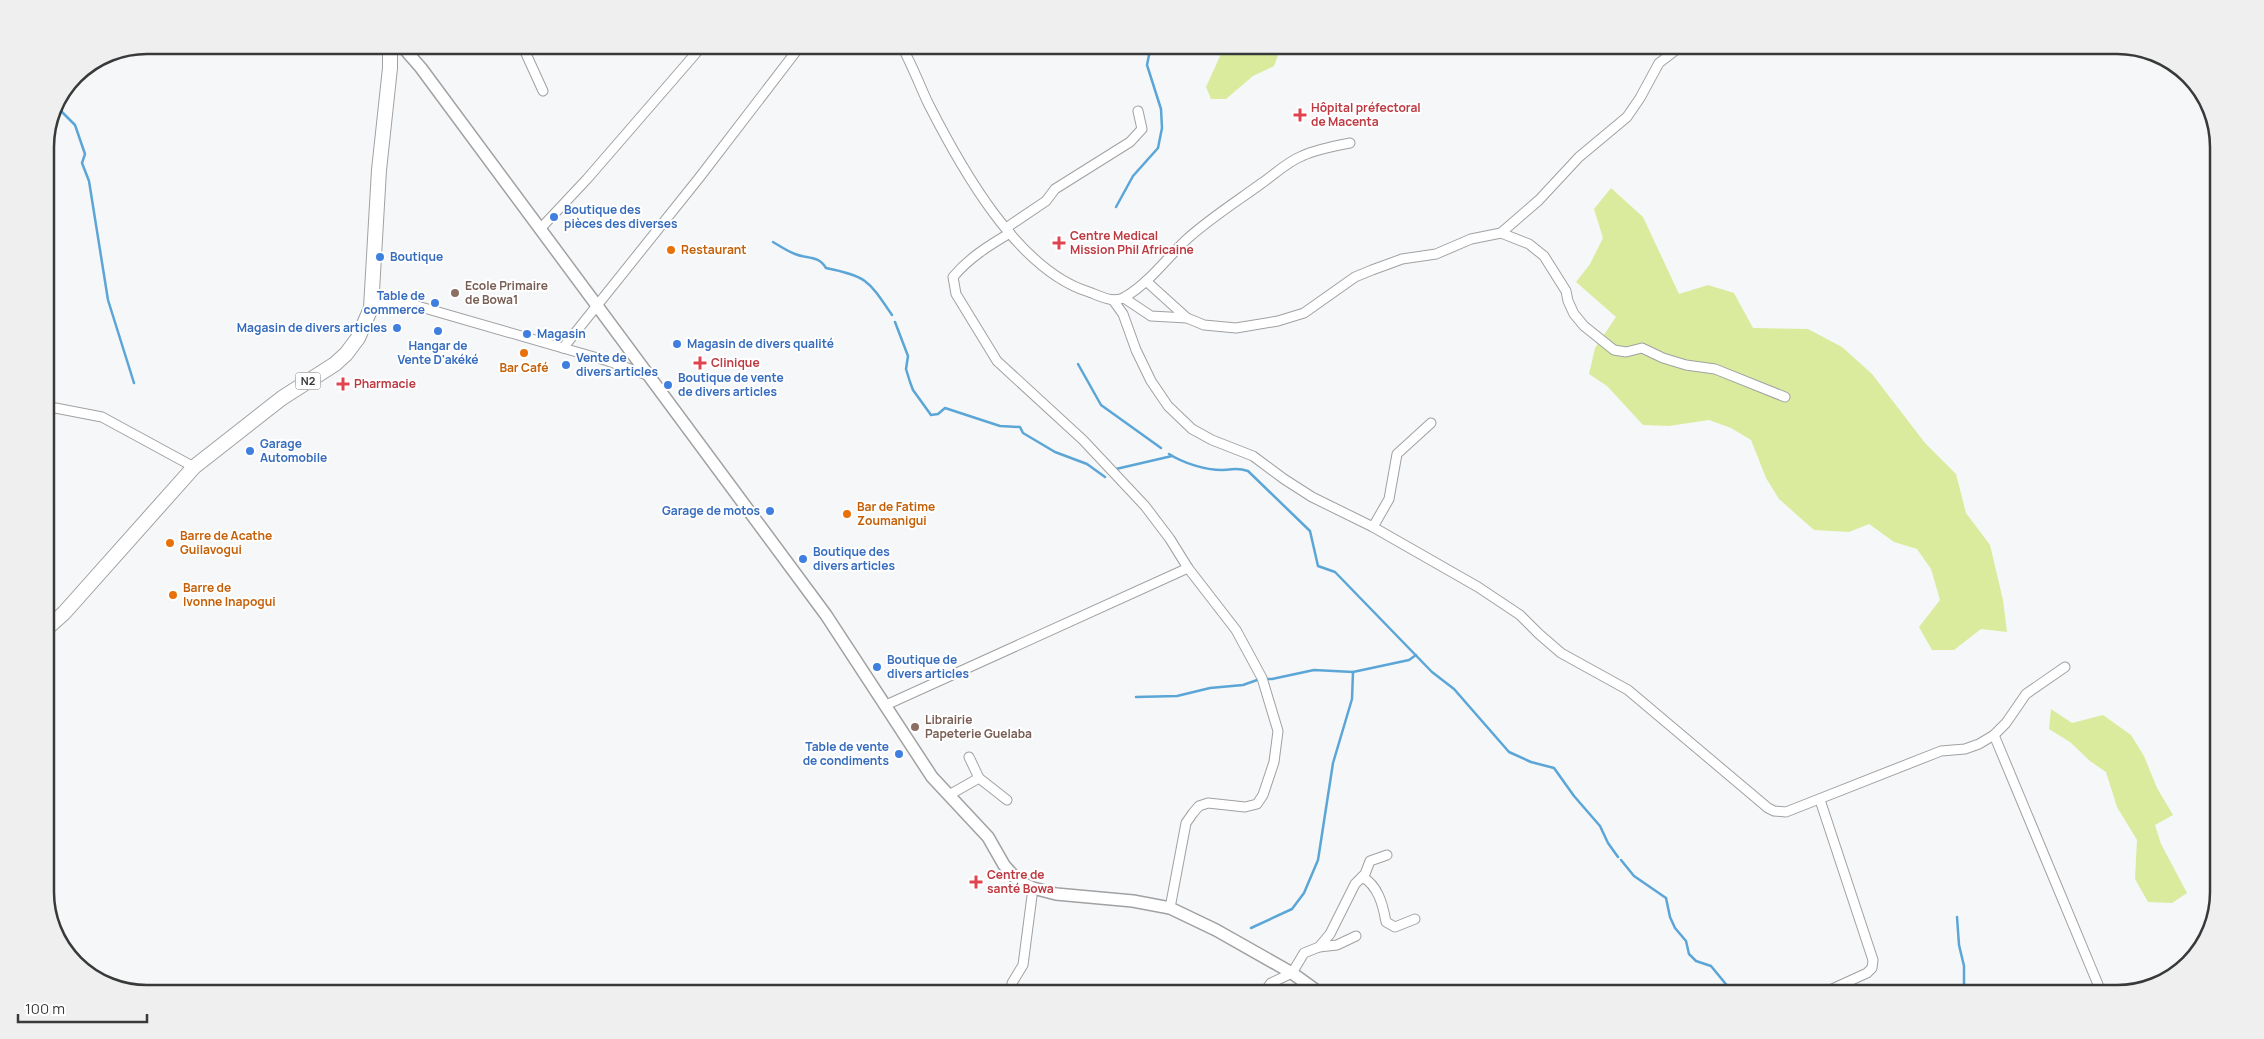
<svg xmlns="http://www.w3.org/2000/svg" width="2264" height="1039" font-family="Manrope,sans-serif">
<rect width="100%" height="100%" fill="#f6f7f9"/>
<g fill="#daeb9d">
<polygon points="1225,45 1282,45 1274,66 1253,76 1226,99 1211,99 1206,87"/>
<polygon points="1611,188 1643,217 1679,294 1708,285 1734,293 1753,328 1808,329 1842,347 1872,374 1925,443 1956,474 1966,513 1990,545 2003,600 2007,632 1981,629 1954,650 1932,650 1919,627 1940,600 1931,569 1917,549 1894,542 1869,524 1849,532 1814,530 1779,499 1766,478 1751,440 1731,428 1709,420 1669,426 1643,425 1607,386 1589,374 1595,348 1616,317 1576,282 1590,264 1603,238 1594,209"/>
<polygon points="2051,709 2072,723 2103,715 2131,735 2144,756 2157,788 2173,815 2155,825 2161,844 2187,893 2172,903 2148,902 2135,879 2137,840 2117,807 2106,772 2090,761 2070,742 2049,729"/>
</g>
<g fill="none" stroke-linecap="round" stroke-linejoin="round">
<g stroke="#5ba6d6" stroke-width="2.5">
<polyline points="55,105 75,125 85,154 82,163 89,181 108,300 134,383"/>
<polyline points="1116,207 1133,176 1158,148 1162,128 1161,109 1147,65 1151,45"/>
<path d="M773 242C780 246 787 251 795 254 807 259 818 255 826 268 867 276 869 281 892 315"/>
<polyline points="895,322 908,356 906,369 910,382 913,390 931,415 938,414 945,408 1000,426 1020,427 1023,433 1055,452 1087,464 1105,477"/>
<polyline points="1078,364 1101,405 1161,448"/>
<path d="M1169 454C1183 463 1205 470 1222 470 1235 470 1235 467 1248 471L1310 531 1318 566 1335 572 1432 672 1454 689 1509 752 1531 762 1554 768 1574 796 1600 826 1608 843 1618 857"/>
<polyline points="1116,469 1172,456"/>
<polyline points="1265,679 1272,679 1314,670 1353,672 1409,660 1416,655"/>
<polyline points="1136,697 1177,696 1210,688 1243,685 1260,679"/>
<polyline points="1621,860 1634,876 1666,898 1670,917 1675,928 1686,941 1689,954 1696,961 1711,966 1734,994"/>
<polyline points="1957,917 1959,945 1964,966 1964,986 1968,994"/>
<polyline points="1251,928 1292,909 1304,893 1318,860 1333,763 1352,699 1353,672"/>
</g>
<g stroke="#a0a1a3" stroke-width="11">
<g id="minor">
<polyline points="522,45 543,91"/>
<path d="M900 45C906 50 923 93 928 103 960 166 1017 270 1089 292 1100 296 1114 304 1125 297 1149 283 1166 259 1186 240 1209 219 1236 202 1262 183 1275 174 1287 162 1302 156 1317 149 1334 146 1350 143"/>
<polyline points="1006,228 1046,201 1055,189 1130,142 1142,129 1138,111"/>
<polyline points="540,229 587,179 703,45"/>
<path d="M1010 233C988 246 969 258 953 277L956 294 997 361 1083 440 1145 506 1170 539 1188 568 1236 630 1262 678 1278 731 1274 762 1263 795 1257 804 1245 807 1208 803 1199 806 1193 813 1186 823 1170 908"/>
<polyline points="1501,233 1529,244 1544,256 1566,291 1568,301 1574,314 1584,326 1614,350 1626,352 1642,348 1663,358 1686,365 1715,369 1785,397"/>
<polyline points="1146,281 1187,318"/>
<polyline points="1124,298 1151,316 1187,318 1204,325 1236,328 1278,321 1304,313 1355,277 1372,270 1402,259 1436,254 1471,239 1501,233 1539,200 1579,157 1627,117 1640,98 1659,63 1676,50 1689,45"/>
<polyline points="1113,300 1123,314 1136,350 1151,381 1168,406 1192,429 1212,440 1253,456 1284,479 1312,497 1373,527 1478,587 1520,615 1539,634 1561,653 1628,690 1768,808 1774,811 1786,812 1941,751 1965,749 1979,744 1994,735 2006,723 2026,694 2065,667"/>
<polyline points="371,308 391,304 407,303 608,361 647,375"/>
<polyline points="563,348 699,178 801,45"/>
<polyline points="45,406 102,417 194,467"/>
<polyline points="1373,527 1389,499 1397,454 1431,423"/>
<polyline points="886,705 1188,568"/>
<polyline points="1994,735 2102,994"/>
<polyline points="969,757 979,778 1007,800"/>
<polyline points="949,795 979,778"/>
<polyline points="1820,800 1873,960 1872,968 1867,973 1821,994"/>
<path d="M1362 877C1378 885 1383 905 1386 922L1395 927 1415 919"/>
<polyline points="1319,947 1337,945 1356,936"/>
<polyline points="1012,994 1012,983 1023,965 1033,888"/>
<polyline points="1263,994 1271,983 1292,973 1304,953 1319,947 1330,934 1355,884 1365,874 1370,861 1387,855"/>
</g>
</g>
<g stroke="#a0a1a3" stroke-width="14">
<polyline id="secondary" points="401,45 421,68 826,615 932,777 988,837 1004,865 1018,881 1033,888 1056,894 1133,901 1170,908 1216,930 1292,973 1321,994"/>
</g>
<g stroke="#a0a1a3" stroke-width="16">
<polyline id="trunk" points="45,630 64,613 194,467 282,398 335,364 346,354 358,338 371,308 379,170 390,68 390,45"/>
</g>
<use href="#minor" stroke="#fff" stroke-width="9"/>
<use href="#secondary" stroke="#fff" stroke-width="11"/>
<use href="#trunk" stroke="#fff" stroke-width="14"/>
</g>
<g fill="#e0444e" stroke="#fff" stroke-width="2">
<path d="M1297.5 107.5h5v5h5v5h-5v5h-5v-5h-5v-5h5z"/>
<path d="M1056.5 235.5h5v5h5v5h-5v5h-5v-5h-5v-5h5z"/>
<path d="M697.5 355.5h5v5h5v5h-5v5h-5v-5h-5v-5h5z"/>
<path d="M340.5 376.5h5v5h5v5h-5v5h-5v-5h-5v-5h5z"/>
<path d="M973.5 874.5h5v5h5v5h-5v5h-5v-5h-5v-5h5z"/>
</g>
<g fill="#3f7fe0" stroke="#fff" stroke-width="2">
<circle cx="554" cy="217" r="5"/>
<circle cx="380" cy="257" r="5"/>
<circle cx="435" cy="303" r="5"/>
<circle cx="397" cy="328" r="5"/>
<circle cx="438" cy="331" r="5"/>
<circle cx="527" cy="334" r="5"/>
<circle cx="677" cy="344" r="5"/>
<circle cx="566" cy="365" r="5"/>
<circle cx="668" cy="385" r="5"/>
<circle cx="250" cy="451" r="5"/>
<circle cx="770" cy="511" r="5"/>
<circle cx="803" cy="559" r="5"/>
<circle cx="877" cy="667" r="5"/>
<circle cx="899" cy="754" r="5"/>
</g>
<g fill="#e8710a" stroke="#fff" stroke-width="2">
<circle cx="671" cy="250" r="5"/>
<circle cx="524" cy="353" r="5"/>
<circle cx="847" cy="514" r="5"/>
<circle cx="170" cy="543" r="5"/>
<circle cx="173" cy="595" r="5"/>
</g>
<g fill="#8d6e63" stroke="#fff" stroke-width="2">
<circle cx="455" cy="293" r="5"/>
<circle cx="915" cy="727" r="5"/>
</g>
<g text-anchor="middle" stroke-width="4" stroke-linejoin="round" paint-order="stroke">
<rect fill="#fff" stroke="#747474" stroke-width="1" x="295.5" y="372.5" width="25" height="17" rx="4"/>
<g font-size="11" font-weight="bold" fill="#383939">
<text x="308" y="385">N2</text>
</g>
<g font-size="12" font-weight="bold" fill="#be3a42" stroke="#fff" text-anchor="start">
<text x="1311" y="112">Hôpital préfectoral<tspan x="1311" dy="14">de Macenta</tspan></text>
<text x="1070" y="240">Centre Medical<tspan x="1070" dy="14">Mission Phil Africaine</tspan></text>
<text x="711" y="367">Clinique</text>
<text x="354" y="388">Pharmacie</text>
<text x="987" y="879">Centre de<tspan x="987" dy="14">santé Bowa</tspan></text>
</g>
<g font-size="12" font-weight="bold" fill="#366cbe" stroke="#fff" text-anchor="start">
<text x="564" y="214">Boutique des<tspan x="564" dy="14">pièces des diverses</tspan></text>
<text x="390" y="261">Boutique</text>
<text x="425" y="300" text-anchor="end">Table de<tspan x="425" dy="14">commerce</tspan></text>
<text x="387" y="332" text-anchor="end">Magasin de divers articles</text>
<text x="537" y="338">Magasin</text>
<text x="687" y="348">Magasin de divers qualité</text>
<text x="438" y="350" text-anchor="middle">Hangar de<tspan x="438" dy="14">Vente D'akéké</tspan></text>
<text x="576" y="362">Vente de<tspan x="576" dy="14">divers articles</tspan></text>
<text x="678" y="382">Boutique de vente<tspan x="678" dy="14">de divers articles</tspan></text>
<text x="260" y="448">Garage<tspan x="260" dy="14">Automobile</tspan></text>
<text x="760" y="515" text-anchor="end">Garage de motos</text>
<text x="813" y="556">Boutique des<tspan x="813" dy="14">divers articles</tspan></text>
<text x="887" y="664">Boutique de<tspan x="887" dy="14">divers articles</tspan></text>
<text x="889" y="751" text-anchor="end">Table de vente<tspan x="889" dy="14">de condiments</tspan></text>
</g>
<g font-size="12" font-weight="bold" fill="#c56008" stroke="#fff" text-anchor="start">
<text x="681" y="254">Restaurant</text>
<text x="524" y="372" text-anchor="middle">Bar Café</text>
<text x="857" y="511">Bar de Fatime<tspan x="857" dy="14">Zoumanigui</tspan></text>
<text x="180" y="540">Barre de Acathe<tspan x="180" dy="14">Guilavogui</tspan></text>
<text x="183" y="592">Barre de<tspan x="183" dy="14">Ivonne Inapogui</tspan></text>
</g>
<g font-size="12" font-weight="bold" fill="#785e54" stroke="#fff" text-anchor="start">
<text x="465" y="290">Ecole Primaire<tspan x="465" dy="14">de Bowa1</tspan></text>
<text x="925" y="724">Librairie<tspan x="925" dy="14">Papeterie Guelaba</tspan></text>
</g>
</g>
<path d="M0 0H2264V1039H0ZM147 54H2117A93 93 0 0 1 2210 147V892A93 93 0 0 1 2117 985H147A93 93 0 0 1 54 892V147A93 93 0 0 1 147 54Z" fill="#efefef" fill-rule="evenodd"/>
<path fill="none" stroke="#383939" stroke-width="2.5" d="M147 54H2117A93 93 0 0 1 2210 147V892A93 93 0 0 1 2117 985H147A93 93 0 0 1 54 892V147A93 93 0 0 1 147 54Z"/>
<path d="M18 1014v8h129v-8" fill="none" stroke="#383939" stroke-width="2.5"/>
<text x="25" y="1014" font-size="15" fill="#383939" stroke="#ffffff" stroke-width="4" paint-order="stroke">100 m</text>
</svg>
